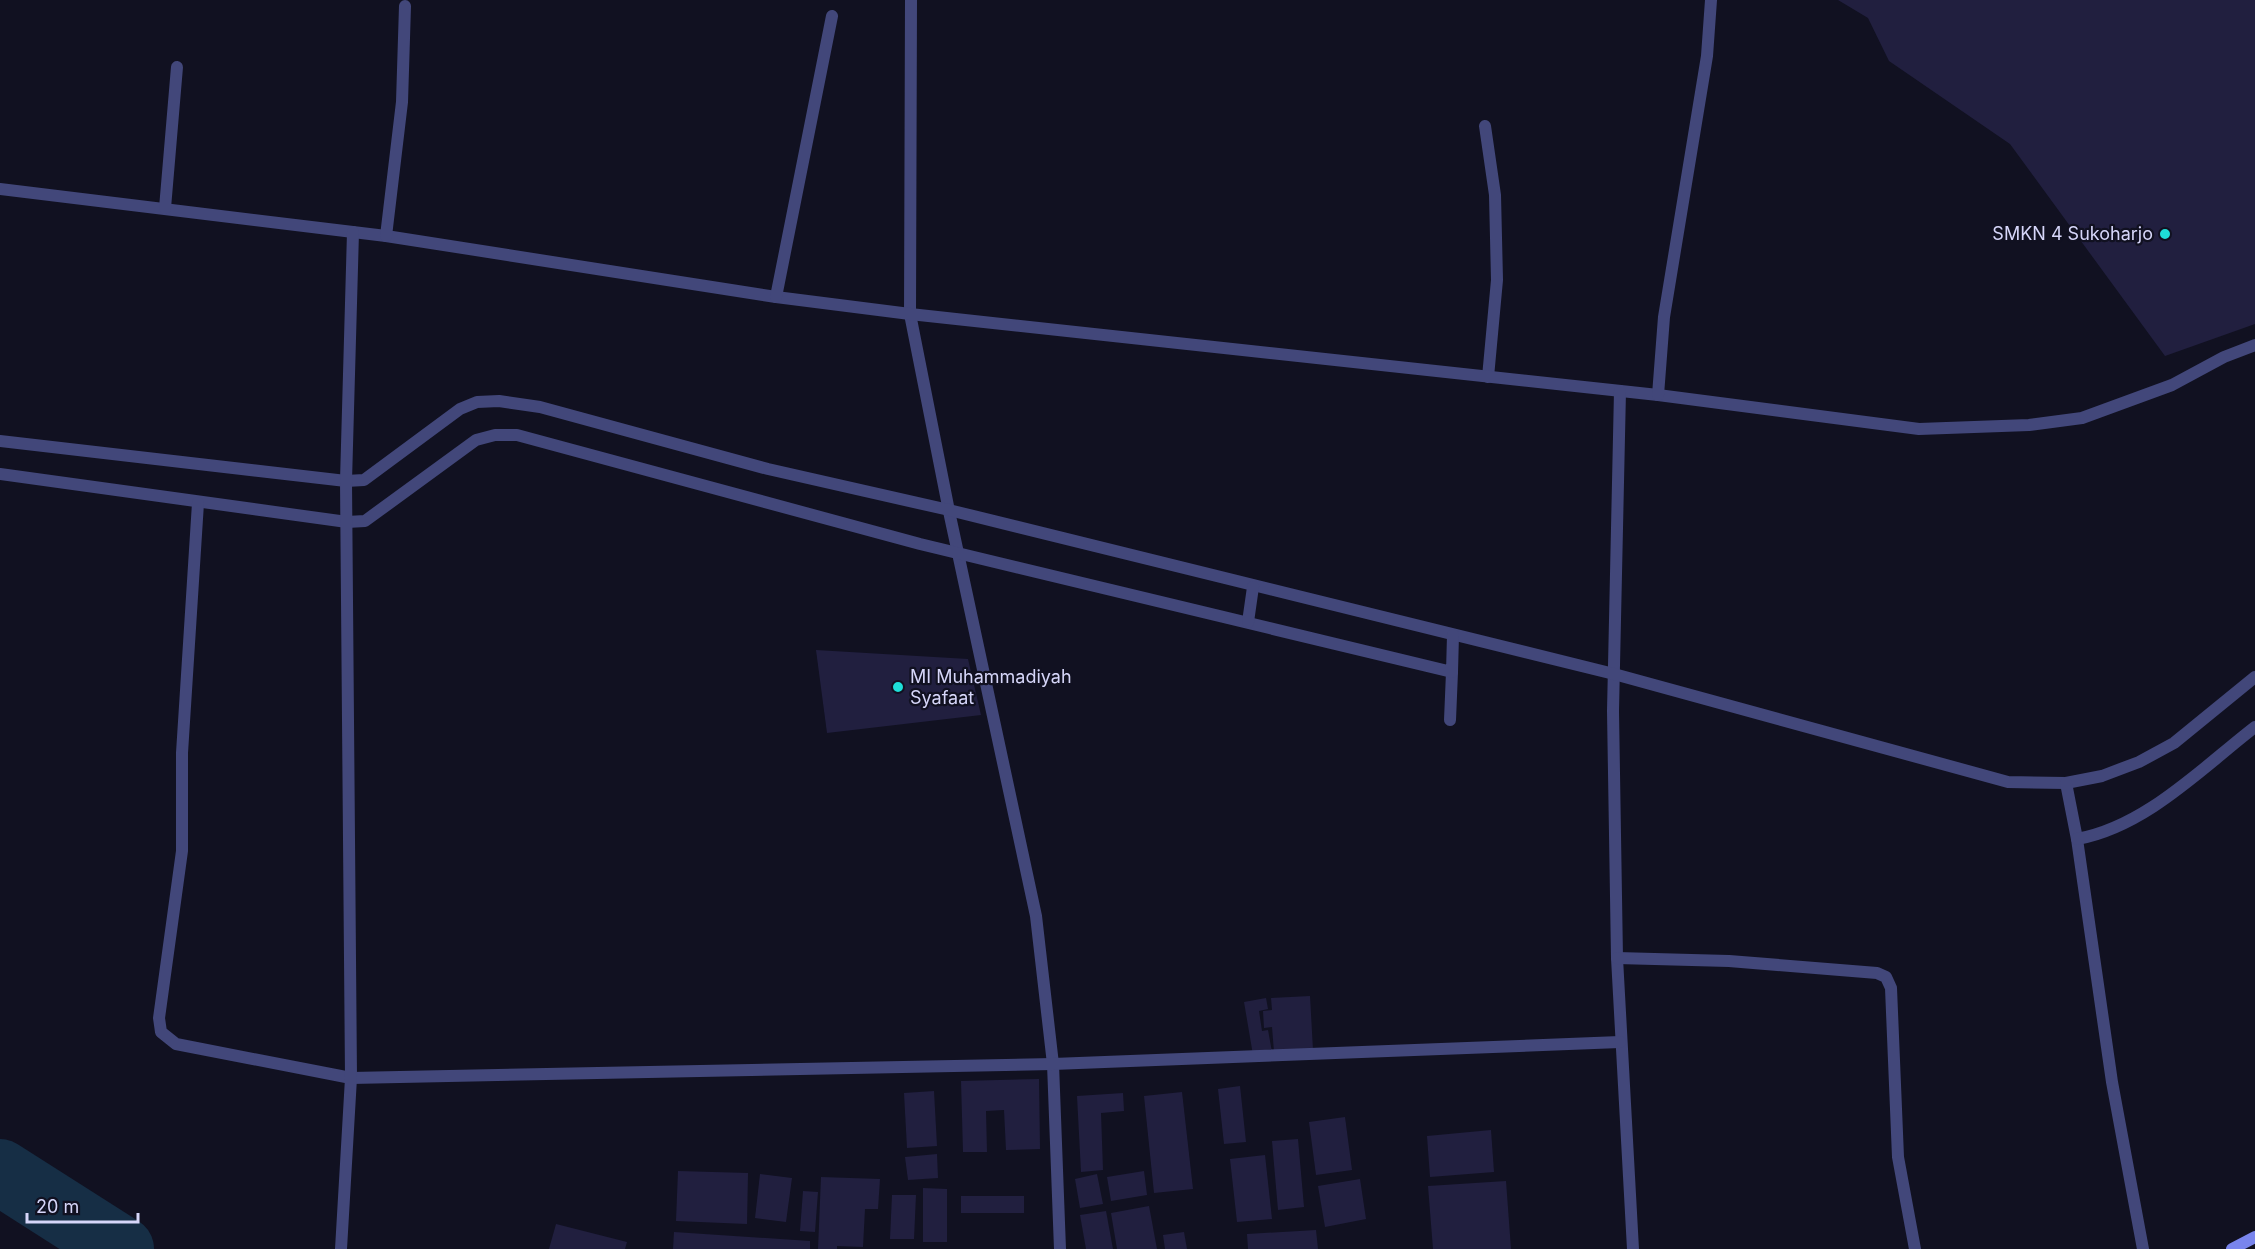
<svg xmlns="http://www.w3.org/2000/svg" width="2255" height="1249" font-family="Inter,sans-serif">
<rect width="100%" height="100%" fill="#111121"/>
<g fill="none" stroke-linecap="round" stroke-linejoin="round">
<polyline stroke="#162e45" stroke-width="66" points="0,1172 121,1249"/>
</g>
<g fill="#211f3f">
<polygon points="1838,0 2255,0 2255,324 2165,356 2010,144 1889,61 1868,18"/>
<polygon points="816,650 968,659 981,715 827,733"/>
<polygon points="1310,996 1313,1050 1274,1052 1272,1027 1264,1028 1263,1011 1272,1010 1271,998"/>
<polygon points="1266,998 1268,1009 1259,1011 1262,1031 1268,1030 1272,1052 1253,1055 1244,1002"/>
<polygon points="1039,1079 1040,1149 1006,1150 1004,1110 986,1111 987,1152 963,1152 961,1081"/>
<polygon points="1240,1086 1246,1142 1224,1144 1218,1089"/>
<polygon points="934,1091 937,1146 907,1148 904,1093"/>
<polygon points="1182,1092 1193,1189 1154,1193 1144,1096"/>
<polygon points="1123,1093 1124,1111 1101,1113 1103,1170 1081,1172 1077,1096"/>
<polygon points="1345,1117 1352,1170 1316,1175 1309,1122"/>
<polygon points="1491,1130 1494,1172 1430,1177 1427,1136"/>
<polygon points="1298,1139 1304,1207 1278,1210 1272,1141"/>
<polygon points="937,1154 938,1178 908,1180 905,1157"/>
<polygon points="1265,1155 1272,1219 1237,1222 1230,1159"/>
<polygon points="678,1171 748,1173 747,1224 676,1221"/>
<polygon points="1144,1171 1147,1195 1111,1201 1107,1177"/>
<polygon points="760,1174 792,1178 786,1222 755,1218"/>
<polygon points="1097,1174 1103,1204 1080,1208 1075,1179"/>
<polygon points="821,1177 880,1179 878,1209 865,1209 863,1247 837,1246 837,1249 818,1249"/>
<polygon points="1360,1179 1366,1219 1325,1227 1318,1186"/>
<polygon points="1506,1181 1511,1249 1433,1249 1428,1186"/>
<polygon points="923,1188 947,1189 947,1242 923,1242"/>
<polygon points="803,1191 818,1192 815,1232 800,1231"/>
<polygon points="892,1195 916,1195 914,1239 890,1239"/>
<rect x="961" y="1196" width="63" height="17"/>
<polygon points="1149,1206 1157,1249 1117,1249 1111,1213"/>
<polygon points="1106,1211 1113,1249 1086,1249 1080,1215"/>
<polygon points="556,1224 627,1242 625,1249 549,1249"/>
<polygon points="1316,1230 1318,1249 1248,1249 1247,1234"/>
<polygon points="674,1232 810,1241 810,1249 673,1249"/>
<polygon points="1184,1232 1187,1249 1165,1249 1163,1235"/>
</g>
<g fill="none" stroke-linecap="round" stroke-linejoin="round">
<polyline stroke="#42477a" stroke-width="12" points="1450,720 1452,672"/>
<g stroke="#42477a" stroke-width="12">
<polyline points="911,0 910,314 950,516 1036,916 1053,1064 1060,1249"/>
<polyline points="1485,126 1495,195 1497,280 1488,377"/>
<polyline points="0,189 386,236 776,297 910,314 1658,395 1919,429 2029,425 2082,418 2172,385 2224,357 2255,345"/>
<polyline points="165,208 177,67"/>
<polyline points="386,236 402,102 405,6"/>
<polyline points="776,297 832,16"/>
<polyline points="1620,391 1613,711 1617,958 1633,1249"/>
<polyline points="1658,395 1664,317 1707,56 1711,0"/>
<polyline points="0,441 346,481 364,480 460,409 477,402 499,401 540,407 768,469 949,510 1614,674 2008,782 2066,783 2102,776 2139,762 2174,743 2255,677"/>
<polyline points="0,474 347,522 365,521 476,440 495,435 517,435 920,544 1452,672 1453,635"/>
<polyline points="198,503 182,753 182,851 159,1018 161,1032 176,1044 351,1078 1053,1064 1620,1042"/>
<polyline points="1248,622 1253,587"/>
<polyline points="2066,783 2077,839 2112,1082 2143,1249"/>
<path d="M2077 839C2145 827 2202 768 2255 727"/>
<polyline points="1617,958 1729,961 1877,973 1886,977 1891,988 1898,1157 1915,1249"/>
<polyline points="341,1249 351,1078 346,481 353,232"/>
</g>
<polyline stroke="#7985ed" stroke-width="12" points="2232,1249 2255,1237"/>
</g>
<g fill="#1eded8" stroke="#111121" stroke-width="2">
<circle cx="2165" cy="234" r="6"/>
<circle cx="898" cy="687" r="6"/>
</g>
<g text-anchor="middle" stroke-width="4.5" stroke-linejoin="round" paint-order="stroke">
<g font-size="18" fill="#d6d6f9" stroke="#111121" text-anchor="end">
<text x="2153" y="240">SMKN 4 Sukoharjo</text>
<text x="910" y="683" text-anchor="start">MI Muhammadiyah<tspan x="910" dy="21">Syafaat</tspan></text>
</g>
</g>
<path d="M27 1213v9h111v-9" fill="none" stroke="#d6d6f9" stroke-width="3"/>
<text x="36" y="1213" font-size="18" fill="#d6d6f9" stroke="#111121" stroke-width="4.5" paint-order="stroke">20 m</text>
</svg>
